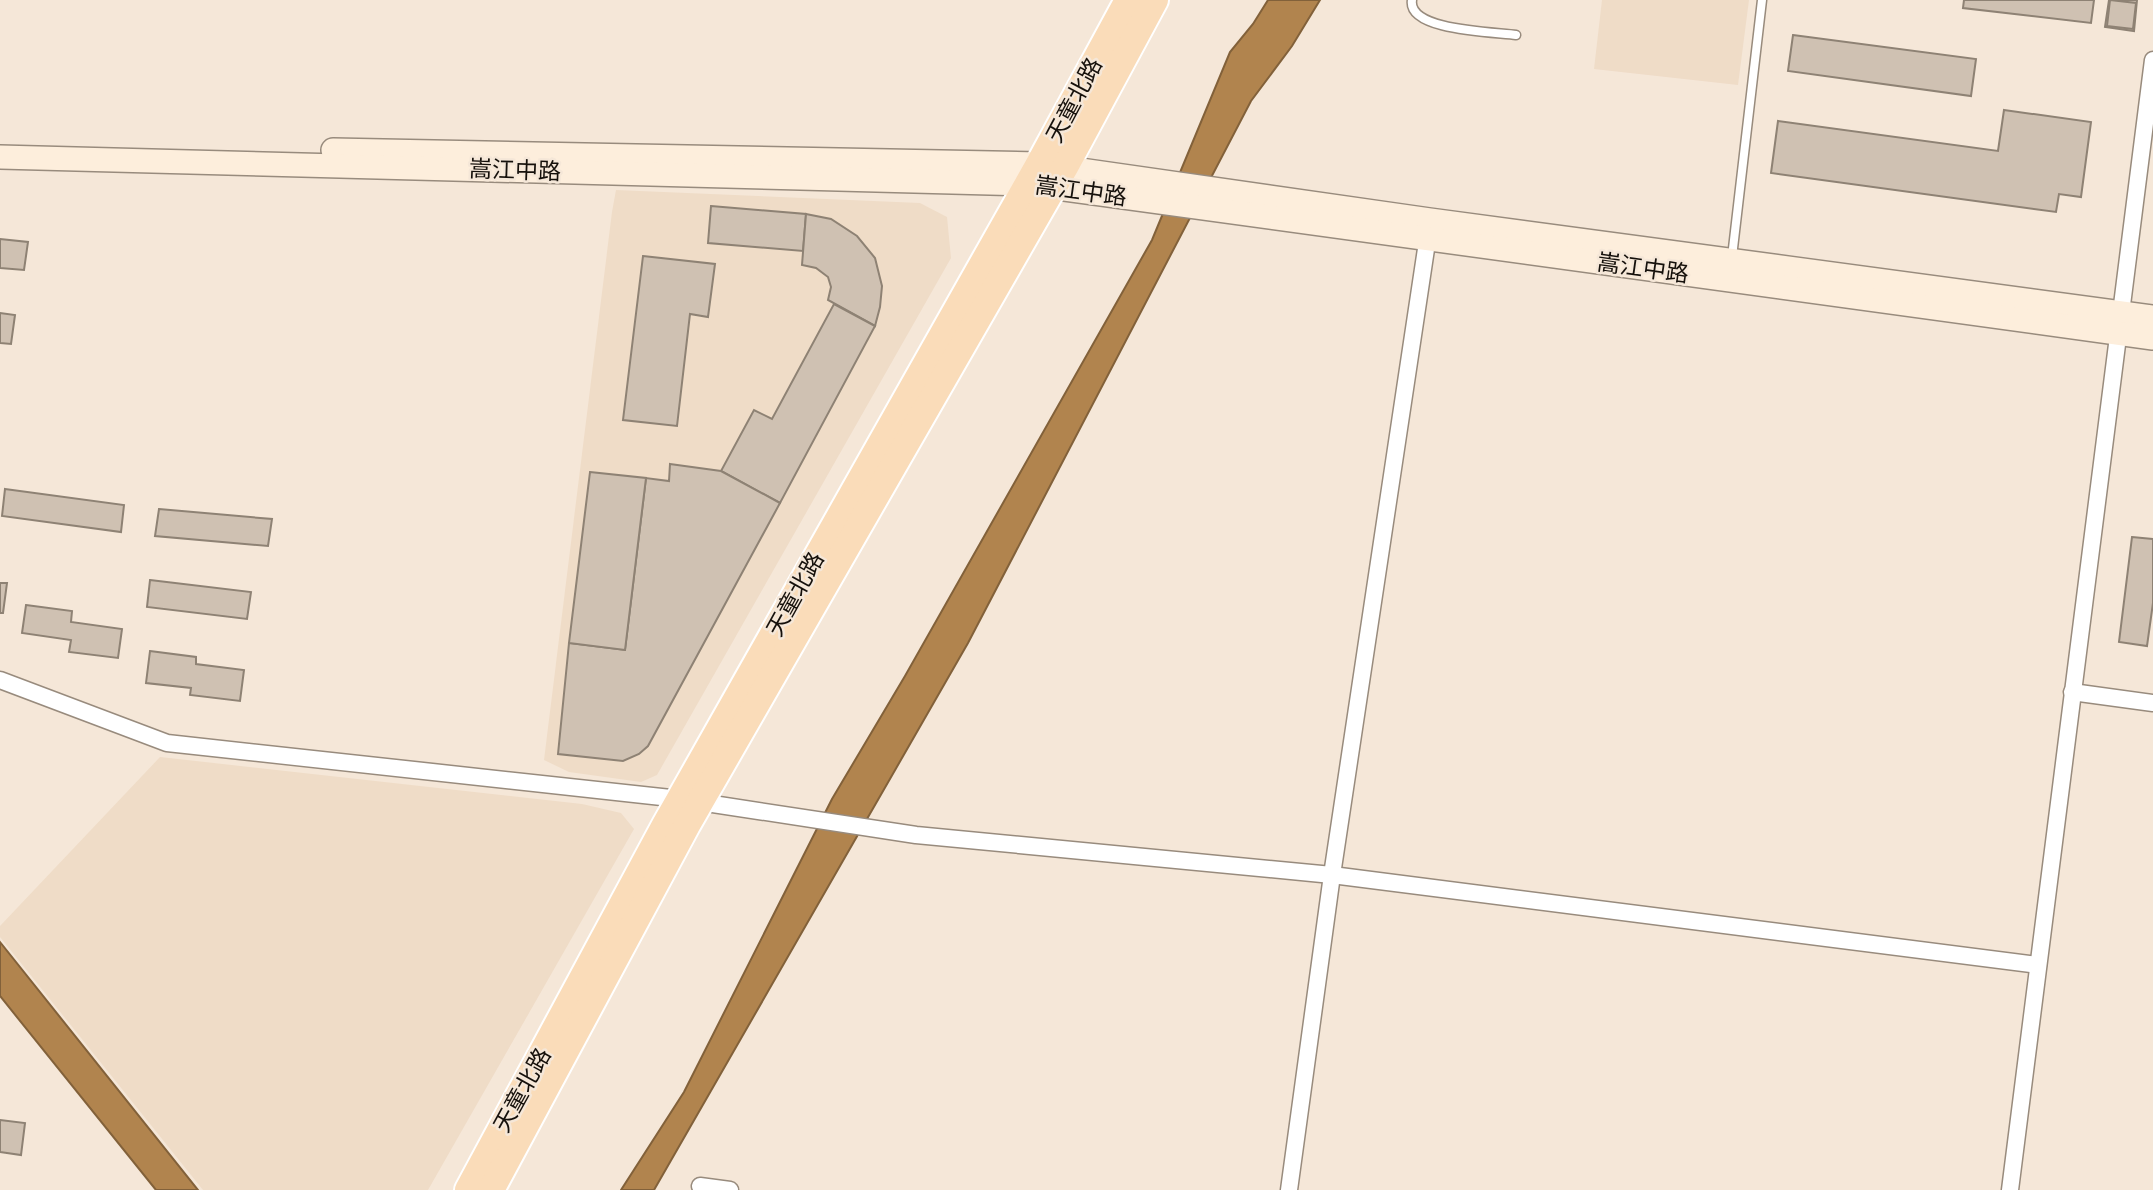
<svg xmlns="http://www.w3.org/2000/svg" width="2153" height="1190" font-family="'Source Sans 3','Noto Sans SC',sans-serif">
<rect width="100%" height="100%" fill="#f5e7d8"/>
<g fill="#efdcc7">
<polygon points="1602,0 1749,0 1738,85 1594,69"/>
<polygon points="616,190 920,203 947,217 951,258 657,775 641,782 569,772 544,760 612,212"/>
<polygon points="160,757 582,804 621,813 634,829 428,1190 203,1190 0,937 0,926"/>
</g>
<g fill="#b1844e" stroke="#82613a" stroke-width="2">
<polygon points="1268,0 1320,0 1292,46 1251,101 968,643 654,1190 621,1190 684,1092 832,799 905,676 1152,240 1230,52 1253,24"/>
<polygon points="0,942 198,1190 156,1190 0,996"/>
</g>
<g fill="#cfc1b2" stroke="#8e8274" stroke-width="2">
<polygon points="1964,0 2094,0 2091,23 1963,8"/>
<polygon points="2109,0 2137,0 2134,31 2105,27"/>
<polygon points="2110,0 2136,3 2133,29 2107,26"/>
<polygon points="1793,35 1976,59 1971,96 1788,71"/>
<polygon points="2004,110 2091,122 2081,197 2059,194 2056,212 1771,173 1778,121 1998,151"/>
<polygon points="711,206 806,214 803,251 708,243"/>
<polygon points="806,214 831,219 857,236 875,258 882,286 880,307 875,326 828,300 831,287 828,277 816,268 802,265"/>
<polygon points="0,239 28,242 24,270 0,268"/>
<polygon points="643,256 715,264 708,317 690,314 677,426 623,420"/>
<polygon points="834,304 875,326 780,503 721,471 754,410 772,419"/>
<polygon points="0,313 15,315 11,344 0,343"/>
<polygon points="670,464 721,471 780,503 648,746 639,754 623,761 558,754 569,643 625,650 646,478 669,481"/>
<polygon points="590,472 646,478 625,650 569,643"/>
<polygon points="5,489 124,505 121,532 2,516"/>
<polygon points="159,509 272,519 268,546 155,536"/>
<polygon points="2132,537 2153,539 2153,603 2147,646 2119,642"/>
<polygon points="150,580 251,592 247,619 147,607"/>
<polygon points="0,583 7,583 3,613 0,613"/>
<polygon points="26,605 72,611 71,622 122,629 118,658 69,652 71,640 22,633"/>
<polygon points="150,651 196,657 196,664 244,670 240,701 190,695 191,688 146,683"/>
<polygon points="0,1120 25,1123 21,1155 0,1152"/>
</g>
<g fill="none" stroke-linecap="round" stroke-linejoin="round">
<g stroke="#988b7d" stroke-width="11">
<g id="lane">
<path d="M1412 0C1407 31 1495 32 1516 35"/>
<polyline points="1732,257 1762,0"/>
</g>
</g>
<g stroke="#988b7d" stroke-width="19">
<g id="street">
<polyline points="0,680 167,743 680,799 916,835 1332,875 2038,965"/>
<polyline points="2072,692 2153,703"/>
<polyline points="700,1186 730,1190"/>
<polyline points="1289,1190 1332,875 1429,229"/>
<polyline points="2010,1190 2153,60"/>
</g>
</g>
<g stroke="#988b7d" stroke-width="26">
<g id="secondary">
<polyline points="333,150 1039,164 1430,220 2153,317"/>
<polyline points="0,157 1028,184 2153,338"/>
</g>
</g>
<g stroke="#fff" stroke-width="30">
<g id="primary">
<polyline points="468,1190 665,825 1039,164 1128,0"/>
<polyline points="491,1190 687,825 1065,167 1155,0"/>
</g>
</g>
<use href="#lane" stroke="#fff" stroke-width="8"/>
<use href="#street" stroke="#fff" stroke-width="16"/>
<use href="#secondary" stroke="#fdeedc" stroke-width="23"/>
<use href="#primary" stroke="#fadcb9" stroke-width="26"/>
</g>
<g text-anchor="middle" stroke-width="5" stroke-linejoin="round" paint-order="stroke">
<g font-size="23" fill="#15100b" stroke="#f5e7d8">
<text transform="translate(1074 100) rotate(-62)" y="8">天童北路</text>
<text transform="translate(515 170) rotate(2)" y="8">嵩江中路</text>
<text transform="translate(1081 191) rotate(8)" y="8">嵩江中路</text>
<text transform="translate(1643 268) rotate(8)" y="8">嵩江中路</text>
<text transform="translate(795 594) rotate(-61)" y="8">天童北路</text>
<text transform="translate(522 1090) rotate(-61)" y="8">天童北路</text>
</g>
</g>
</svg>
